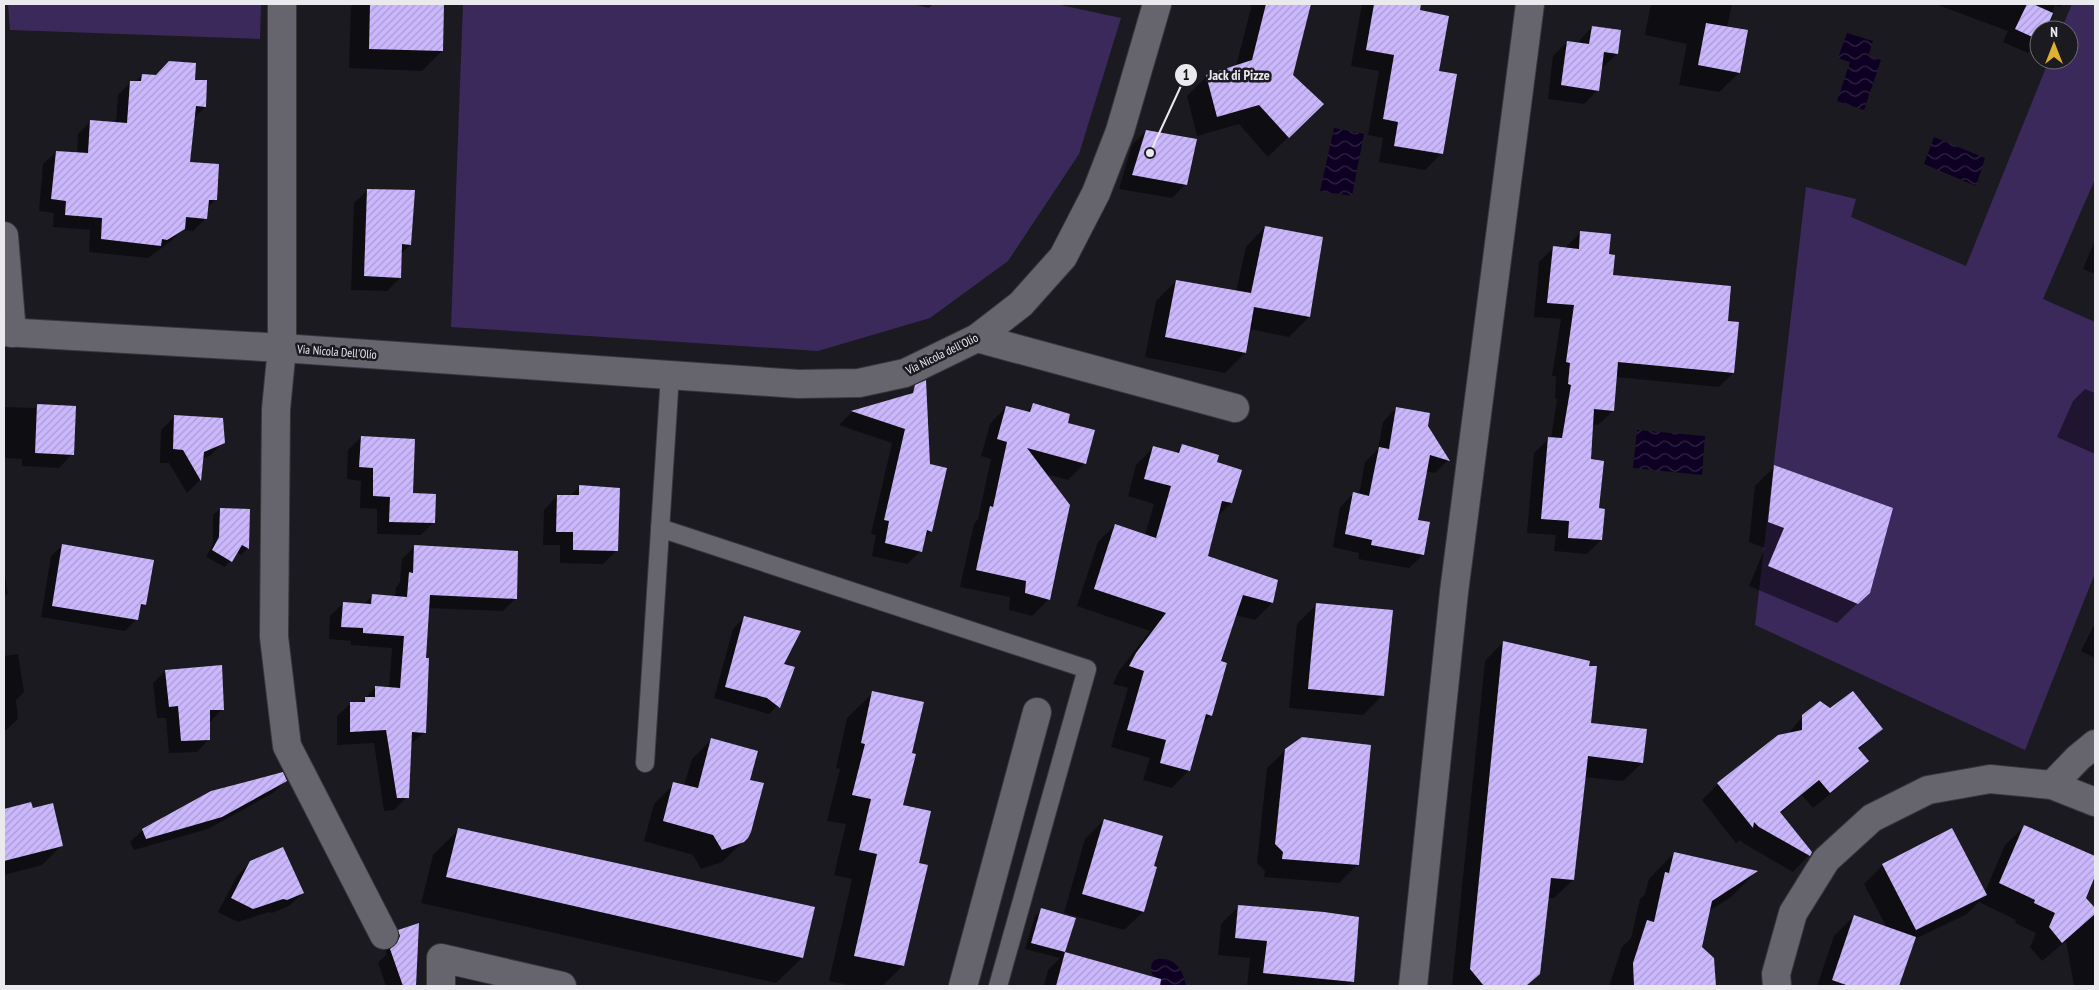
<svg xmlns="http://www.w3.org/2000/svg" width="2099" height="990" font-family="'PT Sans Narrow',sans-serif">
<defs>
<pattern id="water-waves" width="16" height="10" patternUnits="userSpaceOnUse" patternTransform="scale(1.25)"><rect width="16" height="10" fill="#0d0023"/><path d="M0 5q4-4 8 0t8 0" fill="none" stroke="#302543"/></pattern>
<pattern id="building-hatch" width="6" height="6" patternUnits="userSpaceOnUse" patternTransform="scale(1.25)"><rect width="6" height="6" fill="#cbb7fd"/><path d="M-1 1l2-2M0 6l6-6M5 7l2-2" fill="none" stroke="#aa9bd0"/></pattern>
</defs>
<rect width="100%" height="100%" fill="#1b1a20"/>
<g fill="#3b295c">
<polygon points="8,4 261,4 260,39 10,30"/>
<polygon points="463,4 1056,4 1121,18 1079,154 1008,261 930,318 818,351 451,327"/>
<polygon points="2072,4 2095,4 2095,179 2043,299 2095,322 2095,573 2025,750 1755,625 1806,187 1856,199 1851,217 1966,266 2049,60 2069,60 2069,30 2061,30"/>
</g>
<g fill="url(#water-waves)">
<polygon points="1847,33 1873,41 1868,56 1881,60 1864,110 1837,101 1850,62 1838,58"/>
<polygon points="1334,128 1364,134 1352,196 1320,191"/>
<polygon points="1934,137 1985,158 1976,186 1924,164"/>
<polygon points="1637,430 1705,436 1702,475 1633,468"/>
<path d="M1156 959C1175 957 1183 969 1186 986H1161L1159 980 1152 974C1151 968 1150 963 1156 959Z"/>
</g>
<g fill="#0007">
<polygon points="354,4 443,4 442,51 422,71 349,68 351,7"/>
<polygon points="912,4 933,4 929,8"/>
<polygon points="1250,4 1316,4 1310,6 1291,76 1322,104 1268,157 1239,124 1197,136 1187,96 1207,76 1236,66 1251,8"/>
<polygon points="1362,4 1420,4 1418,11 1437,72 1441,154 1425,170 1379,162 1383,138 1368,135 1379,71 1351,66"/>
<polygon points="1651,4 1732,4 1727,28 1739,73 1719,92 1679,85 1687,44 1645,35"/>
<polygon points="1935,4 2063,4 2060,7 2055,5 2045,30 2039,30 2039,41 2028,53 2003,42 2008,31"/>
<polygon points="1592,27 1617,54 1603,67 1601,67 1598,90 1584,104 1548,99 1553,56 1567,42 1578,44 1579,41"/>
<polygon points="142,75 194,81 205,107 193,119 189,164 215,200 207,208 206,218 193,231 182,230 171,241 148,258 89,252 90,230 53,227 54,213 39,211 43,164 56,152 77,154 78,134 91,121 116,123 118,95 131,82 135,82"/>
<polygon points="1146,131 1186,184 1172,198 1119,189 1132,145"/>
<polygon points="368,190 410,245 401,254 400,278 387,291 351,290 354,203"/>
<polygon points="1265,227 1309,317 1289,337 1249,329 1245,353 1225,373 1145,357 1156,301 1176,281 1236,292 1246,247"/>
<polygon points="1581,232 1608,255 1612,276 1726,323 1733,373 1719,387 1616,377 1613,411 1598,425 1592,424 1590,460 1601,540 1587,554 1554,551 1556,535 1527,533 1534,453 1548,439 1551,439 1557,399 1555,398 1556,376 1552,376 1561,319 1534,317 1539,262 1553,248 1566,249 1567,246"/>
<polygon points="2095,240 2095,274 2083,269"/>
<polygon points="916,387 931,531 924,539 921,551 907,564 872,556 876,535 871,534 892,443 839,425 852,412 906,396"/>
<polygon points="2085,389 2095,393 2095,454 2057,437 2073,401"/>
<polygon points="38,405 72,454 59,468 22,466 22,459 4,458 4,407 35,408"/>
<polygon points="1033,405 1067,424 1093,431 1084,464 1068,480 1045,474 1049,599 1032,616 1009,610 1010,597 960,587 974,524 978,519 991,459 981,456 990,424 1006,407 1026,412"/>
<polygon points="1396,408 1448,460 1435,473 1426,471 1417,521 1423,555 1409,568 1358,559 1359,553 1333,547 1340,507 1353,494 1359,495 1365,462 1378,449 1383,422"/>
<polygon points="175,416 223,442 210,456 202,459 200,480 187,493 169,463 160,463 161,430"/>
<polygon points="361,437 412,494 434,522 421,535 377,534 377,509 360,508 361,481 347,479 348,450"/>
<polygon points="1182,446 1215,463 1231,503 1217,517 1206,556 1272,603 1255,620 1235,615 1219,662 1211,715 1202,724 1189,770 1172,788 1143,780 1150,758 1111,747 1128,688 1113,684 1119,671 1150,631 1077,606 1098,542 1115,525 1145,535 1154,504 1128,496 1136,465 1154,447 1175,453"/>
<polygon points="1775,466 1869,592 1837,623 1749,586 1765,548 1749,542 1755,486"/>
<polygon points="579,487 617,550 603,564 560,563 560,545 543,545 544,510 557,496 570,496"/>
<polygon points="220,509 248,510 247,549 241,555 236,552 225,567 206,557 213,544 213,515"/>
<polygon points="63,545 145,604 138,611 137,619 125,631 41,617 51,556"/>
<polygon points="415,546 516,598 503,611 428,608 425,659 425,732 410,745 407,797 394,810 384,811 374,743 337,745 337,716 350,704 359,704 376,687 389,688 392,648 351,645 351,641 329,639 330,616 343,603 363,605 372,596 395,597 396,587 400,582 402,559"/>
<polygon points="4,571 8,593 4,597"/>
<polygon points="1317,604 1383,695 1363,715 1289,708 1297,624"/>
<polygon points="745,617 782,665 781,702 769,714 714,698 733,629"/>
<polygon points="2095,623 2095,658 2081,651"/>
<polygon points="1503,642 1590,724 1642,763 1623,781 1584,777 1573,880 1554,898 1547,898 1539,973 1526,986 1452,986 1485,661"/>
<polygon points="18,654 24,692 16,700 18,719 4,732 4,656"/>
<polygon points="166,671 222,709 210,722 209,739 197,752 169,753 166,718 157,718 153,683"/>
<polygon points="873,693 910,754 902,806 917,864 903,966 882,986 854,986 829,981 852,879 834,875 846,824 827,821 840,769 836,768 847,718"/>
<polygon points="1830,709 1881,728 1858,750 1868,761 1851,777 1813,808 1802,795 1780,814 1809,855 1793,872 1743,843 1740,840 1736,843 1702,800 1718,784 1787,735 1803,716"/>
<polygon points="712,739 748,780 747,838 722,862 701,869 693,855 644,841 654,804 674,784 684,786 692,759"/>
<polygon points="1286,750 1358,864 1339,883 1264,877 1265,871 1257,863 1267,768"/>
<polygon points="286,780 273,793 208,829 134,850 130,842 143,830"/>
<polygon points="30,803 32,810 62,845 42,865 4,875 4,810"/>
<polygon points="1104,820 1152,867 1143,912 1124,930 1064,913 1085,839"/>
<polygon points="2025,826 2095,858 2095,872 2084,898 2095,910 2095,986 2074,986 2066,941 2042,961 2030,947 2036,933 2015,923 2016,920 1979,902 1967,914 1913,940 1898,986 1817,986 1834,936 1854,916 1887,928 1864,884 1883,865 1985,892 2005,845"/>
<polygon points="458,830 814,908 802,958 776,983 421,903 433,855"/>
<polygon points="1674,853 1756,872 1731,897 1709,911 1701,947 1713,959 1714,986 1609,986 1622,947 1631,938 1640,899 1645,894 1649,879"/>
<polygon points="251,862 303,893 289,906 272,913 269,912 238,922 218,912 237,876"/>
<polygon points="1239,906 1353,981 1347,986 1247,986 1250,958 1218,955 1221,924"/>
<polygon points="1042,910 1074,919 1064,952 1137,974 1134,986 1044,986 1048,970 1060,958 1025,949 1035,916"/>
<polygon points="418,925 414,986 386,986 378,963 386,955 386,944 399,931"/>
</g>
<g fill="url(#building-hatch)">
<polygon points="370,4 444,4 443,51 369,49"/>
<polygon points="1266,4 1311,4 1293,75 1324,104 1289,138 1259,105 1217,117 1206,75 1252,60"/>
<polygon points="1374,4 1421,4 1420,10 1449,16 1439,71 1457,74 1443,154 1394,146 1398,122 1383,119 1394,55 1366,50"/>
<polygon points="2027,4 2033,4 2053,13 2046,30 2039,30 2039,40 2015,29"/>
<polygon points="1706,23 1748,30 1740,73 1698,65"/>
<polygon points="1592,26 1621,30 1618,54 1604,52 1599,91 1561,85 1567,41 1589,44"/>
<polygon points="169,61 196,63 195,80 207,80 206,107 196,106 190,162 219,164 217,200 209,200 207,219 186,217 185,229 167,240 162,239 161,246 101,239 102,218 65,215 66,201 51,199 56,151 88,153 90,120 127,123 130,81 141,81 142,74 156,75"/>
<polygon points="1146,130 1197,139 1187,185 1132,175"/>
<polygon points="367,189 415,190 411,245 402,244 401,278 364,276"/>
<polygon points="1265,226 1323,237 1310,317 1254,307 1246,353 1165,337 1176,280 1251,293"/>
<polygon points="1580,231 1611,234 1609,254 1615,255 1613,275 1731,286 1728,321 1739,322 1734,373 1618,362 1614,411 1594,409 1591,459 1604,461 1599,508 1605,509 1602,540 1568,538 1569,521 1541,519 1548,437 1562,438 1571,385 1568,384 1570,363 1566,362 1574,305 1547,303 1553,246 1579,249"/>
<polygon points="926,380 930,464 947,468 932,532 927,530 922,552 885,543 889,521 884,520 905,429 851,411 913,393 915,385"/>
<polygon points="1033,403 1070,414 1068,423 1095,430 1086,464 1027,448 1070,505 1050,600 1025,593 1026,581 976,570 990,506 993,507 1007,442 997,439 1006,406 1030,412"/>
<polygon points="37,404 76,406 74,455 35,453"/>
<polygon points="1396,407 1430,413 1428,426 1450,461 1430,455 1418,520 1430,522 1424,555 1371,545 1372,540 1345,534 1353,492 1369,496 1379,447 1389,449"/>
<polygon points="174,415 223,418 225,443 204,452 201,481 183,450 173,449"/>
<polygon points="361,436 415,439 413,493 436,494 435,523 389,522 390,497 373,496 373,468 359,467"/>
<polygon points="1182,444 1219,455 1217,462 1242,470 1232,503 1222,501 1208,556 1278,580 1273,603 1243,595 1221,661 1227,663 1212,716 1206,714 1190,771 1160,763 1166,740 1127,730 1144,671 1129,666 1136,653 1166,613 1094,589 1115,524 1156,538 1171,486 1144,479 1153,446 1179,453"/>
<polygon points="1774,465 1893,508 1870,593 1858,604 1768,566 1784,528 1768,522"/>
<polygon points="579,485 620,488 618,551 573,550 573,532 556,532 557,495 579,495"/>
<polygon points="220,508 250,509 249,549 242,545 232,562 212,550 219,537"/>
<polygon points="62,544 154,560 146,605 141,604 138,620 52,606"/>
<polygon points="414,545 518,551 517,599 430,595 426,658 429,658 426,733 412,732 409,798 397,798 386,730 350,732 350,702 365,702 365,697 375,697 375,686 400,688 404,636 363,633 363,628 341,627 343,602 371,604 372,594 407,597 409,572 413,573"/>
<polygon points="1316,603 1393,610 1384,696 1308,689"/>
<polygon points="744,616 801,631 784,664 795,667 780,708 767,698 725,687"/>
<polygon points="1503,641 1590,661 1589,666 1597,666 1591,723 1647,729 1643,763 1588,756 1574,880 1551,878 1540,974 1526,986 1484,986 1470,969"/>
<polygon points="222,665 224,710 210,710 210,740 181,741 178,706 169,707 165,670"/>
<polygon points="872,691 924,702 912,753 916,754 903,805 931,811 919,863 928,865 904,966 854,956 877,854 859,850 871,799 852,795 865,744 861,743"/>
<polygon points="1853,691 1883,729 1858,748 1869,761 1830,793 1819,780 1780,812 1812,852 1810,856 1759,827 1754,822 1753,828 1717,783 1778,735 1802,730 1802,715 1820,701 1830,708"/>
<polygon points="1302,737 1371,745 1359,865 1282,859 1283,852 1275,844 1285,749"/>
<polygon points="711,738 758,751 750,780 764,783 751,832 748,838 744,842 722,850 713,835 663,821 673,782 698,788"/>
<polygon points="283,772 287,781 222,817 146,839 142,829 211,791"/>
<polygon points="31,802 33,808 53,803 63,846 4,861 4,809"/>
<polygon points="1104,819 1163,836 1154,866 1157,867 1144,912 1082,894"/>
<polygon points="2024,825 2095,856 2095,876 2086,898 2095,908 2095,914 2062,943 2049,927 2055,913 2034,903 2035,900 1999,883"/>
<polygon points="458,828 815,907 803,958 446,877"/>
<polygon points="1952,828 1987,895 1916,930 1882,864"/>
<polygon points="283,847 304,893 287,900 283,899 253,909 231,898 250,861"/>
<polygon points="1674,852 1758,871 1712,901 1702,947 1714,958 1716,986 1634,986 1633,963 1647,920 1654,922 1665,872 1669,873"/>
<polygon points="1238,905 1324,912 1359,917 1354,982 1263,973 1267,941 1235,938"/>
<polygon points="1041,908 1076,918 1065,952 1031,943"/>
<polygon points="1854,915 1916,937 1899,986 1849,986 1832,980"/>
<polygon points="419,923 416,986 403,986 390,949 397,943 400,936 398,930"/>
<polygon points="1065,952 1161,979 1160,986 1056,986"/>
</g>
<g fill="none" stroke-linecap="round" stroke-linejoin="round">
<g stroke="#38373c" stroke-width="20">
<g id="service">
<polyline points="660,528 1087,669 998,986"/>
<polyline points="645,763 670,375"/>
</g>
</g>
<g stroke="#38373c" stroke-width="30">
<g id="minor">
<polyline points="282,4 282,348 276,409 274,637 287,746 384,935"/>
<polyline points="4,236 12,333"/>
<polyline points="4,332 282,348 798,384 859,383 905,373 977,338 1021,304 1063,257 1096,193 1120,131 1157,4"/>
<polyline points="977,338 1235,408"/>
<polyline points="2052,785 2078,758 2095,744"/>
<polyline points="441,986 441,958 562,986"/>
<polyline points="963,986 1037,712"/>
<polyline points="1413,986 1454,592 1530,4"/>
<polyline points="1777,986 1776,974 1793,913 1826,860 1872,818 1928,790 1990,779 2052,785 2095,802"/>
</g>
</g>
<use href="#service" stroke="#66646d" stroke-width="18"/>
<use href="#minor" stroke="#66646d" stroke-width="28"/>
</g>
<g text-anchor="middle" stroke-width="5" stroke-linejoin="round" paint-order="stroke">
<g font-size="12" fill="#eae9ee" stroke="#1b1a20">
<text transform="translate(337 352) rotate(4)" y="4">Via Nicola Dell'Olio</text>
<text transform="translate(942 354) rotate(-26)" y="4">Via Nicola dell'Olio</text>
</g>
</g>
<path fill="none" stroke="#eae9ee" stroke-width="2" d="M1150 153L1186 75"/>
<g fill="#eae9ee" stroke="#1b1a20" stroke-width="2">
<circle cx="1150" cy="153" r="5"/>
<circle cx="1186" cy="75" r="12"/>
</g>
<g font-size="15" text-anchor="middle" font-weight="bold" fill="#111">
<text x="1186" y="80">1</text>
</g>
<g font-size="14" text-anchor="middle" font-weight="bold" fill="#eae9ee" stroke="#1b1a20" stroke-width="5" stroke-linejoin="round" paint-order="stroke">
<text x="1239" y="80">Jack di Pizze</text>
</g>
<rect width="2099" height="990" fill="none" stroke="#eae9ee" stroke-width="10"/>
<g transform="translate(2054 45)"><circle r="24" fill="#1b1a20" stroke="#6e6d72"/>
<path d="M0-4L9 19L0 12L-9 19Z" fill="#deb133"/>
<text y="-8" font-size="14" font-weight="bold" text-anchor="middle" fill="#eae9ee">N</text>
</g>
</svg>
